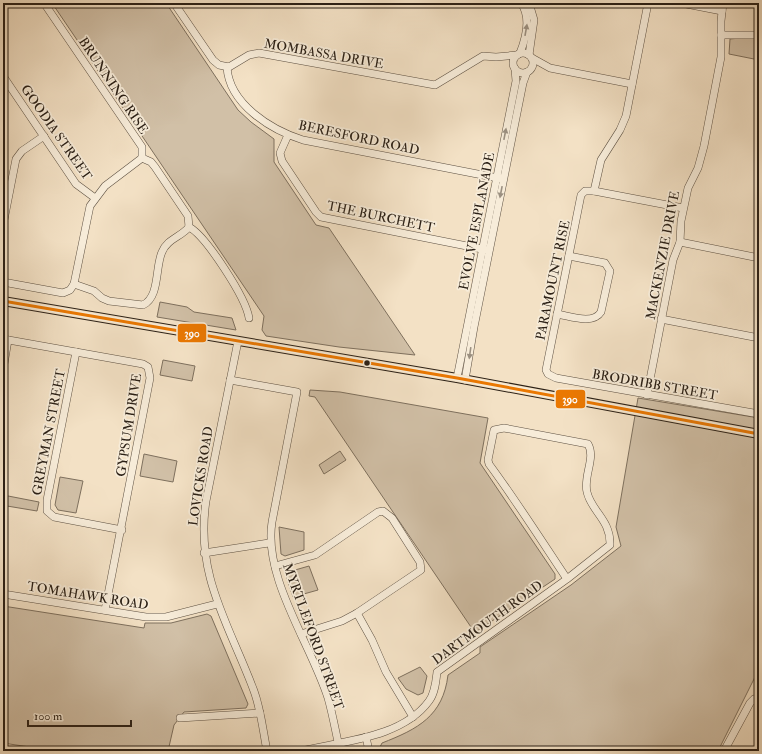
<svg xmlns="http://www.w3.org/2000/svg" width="762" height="754" font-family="'IM FELL Double Pica',serif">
<rect width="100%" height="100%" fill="#f3e1c5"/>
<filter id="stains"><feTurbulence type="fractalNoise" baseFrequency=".005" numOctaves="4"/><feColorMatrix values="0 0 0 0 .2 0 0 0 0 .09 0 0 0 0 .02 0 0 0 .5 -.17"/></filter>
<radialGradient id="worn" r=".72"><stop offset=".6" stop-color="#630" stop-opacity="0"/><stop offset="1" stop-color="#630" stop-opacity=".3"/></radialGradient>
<g fill="#d1c0a7" stroke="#7e705e">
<polygon points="52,3 166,3 238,110 251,122 274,139 274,162 316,225 329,228 415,355 339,347 266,336 262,330 264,316"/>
<polygon points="751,37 759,38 759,60 729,54 730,39"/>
<polygon points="160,302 187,307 194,312 232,318 236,330 157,317"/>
<polygon points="163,360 195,366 192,381 160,375"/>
<polygon points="310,390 340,392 488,418 480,463 555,574 555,579 477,631 473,630 315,397 309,396"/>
<path d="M638 398 759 418V669L718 751H381L380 747 382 743C418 729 443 716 448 675L480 653V647L571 585 621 546 616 527Z"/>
<polygon points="340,451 346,460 324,474 319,465"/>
<polygon points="144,454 177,461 173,482 140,476"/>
<polygon points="60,477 83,481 76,513 58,510 55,505"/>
<polygon points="3,495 39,502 37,511 7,506 3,527"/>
<polygon points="279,527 304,532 304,550 285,556 281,554"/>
<polygon points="309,566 318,590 293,597 286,576 288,572"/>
<polygon points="3,606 144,628 145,623 171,623 207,614 211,616 248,704 246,708 184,712 174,725 168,751 56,751 3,743"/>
<polygon points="420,667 427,676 423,693 418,695 406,689 398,678"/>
</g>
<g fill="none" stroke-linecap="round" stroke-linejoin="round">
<g stroke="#5d5042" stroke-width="8">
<g id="minor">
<path d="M44 3 142 147V158L151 162 155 167 188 216 189 227C206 236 246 298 249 318"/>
<polyline points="174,3 213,60 219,65 229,67 249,55 259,53 435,85 483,56 496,57 517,55"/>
<polyline points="681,3 722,11"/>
<polyline points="721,35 759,35"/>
<circle cx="523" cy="63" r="10"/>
<path d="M520 53C526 38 531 17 521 3"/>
<polyline points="529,55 534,20 529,3"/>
<polyline points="532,58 550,68 632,84"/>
<path d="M227 67C229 104 271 130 303 140L503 179"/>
<polyline points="3,76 76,184 95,198"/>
<polyline points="288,135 280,153 282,161 316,212 321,217 487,250"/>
<polyline points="594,191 601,160 620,130 626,116 648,3"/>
<polyline points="683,208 594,191 585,191 581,195 546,370 548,374 556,378 759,414"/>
<polyline points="3,225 16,159 22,151 44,136"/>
<polyline points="680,242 759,258"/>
<path d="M3 282 63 293 70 290 74 284 94 291 102 298 109 301 143 305C160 297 155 267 162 252 167 239 181 237 189 227"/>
<polyline points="74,284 90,206 105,186 142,158"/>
<path d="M557 314C570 316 593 325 601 312L610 271 605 263 569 256"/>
<polyline points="661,319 759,338"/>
<polyline points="3,339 143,364 148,367 150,378 105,610"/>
<path d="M238 341 206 501C195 576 229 624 254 691 261 710 263 731 267 751"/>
<polyline points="76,352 47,500 47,511 54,517 122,530"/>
<polyline points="3,370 8,340"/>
<polyline points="457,378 516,81 515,69"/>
<path d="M230 380 297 392 272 522C263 578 311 644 328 698 332 712 335 728 338 742"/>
<polyline points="465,380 474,327 523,83 527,72"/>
<polyline points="647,395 673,260 680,242 681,221 688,188 698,168 704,146 721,57 721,21 723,3"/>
<polyline points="204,553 269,543"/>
<polyline points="275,566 315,555 378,512 383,511 392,518 420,562 421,570 357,613 342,621 301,634"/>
<polyline points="3,594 146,617 166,617 217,604"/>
<polyline points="357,613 372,640 386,672 413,717"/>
<polyline points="180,718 260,713"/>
<polyline points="366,737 369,751"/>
<path d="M301 751C343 741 402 738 429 701 435 693 436 681 437 672L567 579 610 545C611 520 591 511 587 492 583 476 596 458 588 444L504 428 494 430 488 460 489 464C517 502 541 540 567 579"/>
<polyline points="724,751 750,703 754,699 759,697"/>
</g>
</g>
<g stroke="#2b2016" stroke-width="10">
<polyline id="major" points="3,301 457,378 759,434"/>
</g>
<use href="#minor" stroke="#f7ecd9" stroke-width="7"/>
<use href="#major" stroke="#f3e1c5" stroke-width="8"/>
<g stroke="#f7ecd9" stroke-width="6">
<polyline id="bus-1" points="3,301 457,378 759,434"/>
</g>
<use href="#bus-1" stroke="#ea7802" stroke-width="3"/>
</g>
<defs><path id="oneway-solid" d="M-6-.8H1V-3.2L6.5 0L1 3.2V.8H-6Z"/></defs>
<g fill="#9b9081">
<use href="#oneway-solid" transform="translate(526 30) rotate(-80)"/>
<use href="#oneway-solid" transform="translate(505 134) rotate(-79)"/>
<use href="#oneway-solid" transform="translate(501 192) rotate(101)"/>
<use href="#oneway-solid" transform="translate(470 353) rotate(98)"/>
</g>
<circle fill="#2b2016" stroke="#f7ecd9" stroke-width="1.5" cx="367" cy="363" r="3.5"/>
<g text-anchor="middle" stroke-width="3.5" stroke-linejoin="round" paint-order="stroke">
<g font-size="13" fill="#2b2016" stroke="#f7ecd9">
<text transform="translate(324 53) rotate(10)" y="5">MOMBASSA DRIVE</text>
<text transform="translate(114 85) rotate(56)" y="5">BRUNNING RISE</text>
<text transform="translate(57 132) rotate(55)" y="5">GOODIA STREET</text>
<text transform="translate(359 137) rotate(12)" y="5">BERESFORD ROAD</text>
<text transform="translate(381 216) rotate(12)" y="5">THE BURCHETT</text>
<text transform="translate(476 221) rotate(-79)" y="5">EVOLVE ESPLANADE</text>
<text transform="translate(662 255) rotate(-79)" y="5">MACKENZIE DRIVE</text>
<text transform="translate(552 280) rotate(-78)" y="5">PARAMOUNT RISE</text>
<text transform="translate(655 384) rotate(10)" y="5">BRODRIBB STREET</text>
<text transform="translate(128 425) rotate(-81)" y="5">GYPSUM DRIVE</text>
<text transform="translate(48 432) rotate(-79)" y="5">GREYMAN STREET</text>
<text transform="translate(200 476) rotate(-81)" y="5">LOVICKS ROAD</text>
<text transform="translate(88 595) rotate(9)" y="5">TOMAHAWK ROAD</text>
<text transform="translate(487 622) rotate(-36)" y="5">DARTMOUTH ROAD</text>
<text transform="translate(314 636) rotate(70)" y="5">MYRTLEFORD STREET</text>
</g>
</g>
<g stroke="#f7ecd9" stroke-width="1.5">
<rect x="177" y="323" width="30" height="20" rx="4" fill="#ea7802"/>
<rect x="555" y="389" width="31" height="20" rx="4" fill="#ea7802"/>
</g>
<g font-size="11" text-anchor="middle" font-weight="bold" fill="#fff">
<text x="192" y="337">390</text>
<text x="570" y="403">390</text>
</g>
<rect width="762" height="754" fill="none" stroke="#f3e1c5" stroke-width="16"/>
<rect x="4" y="4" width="754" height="746" fill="none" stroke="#2b2016" stroke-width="2"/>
<rect x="8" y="8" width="746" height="738" fill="none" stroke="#2b2016"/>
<path d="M28 720v6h103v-6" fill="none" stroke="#2b2016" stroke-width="2"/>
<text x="34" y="720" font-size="12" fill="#2b2016" stroke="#f7ecd9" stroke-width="3" paint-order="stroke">100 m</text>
<rect width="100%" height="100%" filter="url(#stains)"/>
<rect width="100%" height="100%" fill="url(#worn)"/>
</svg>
